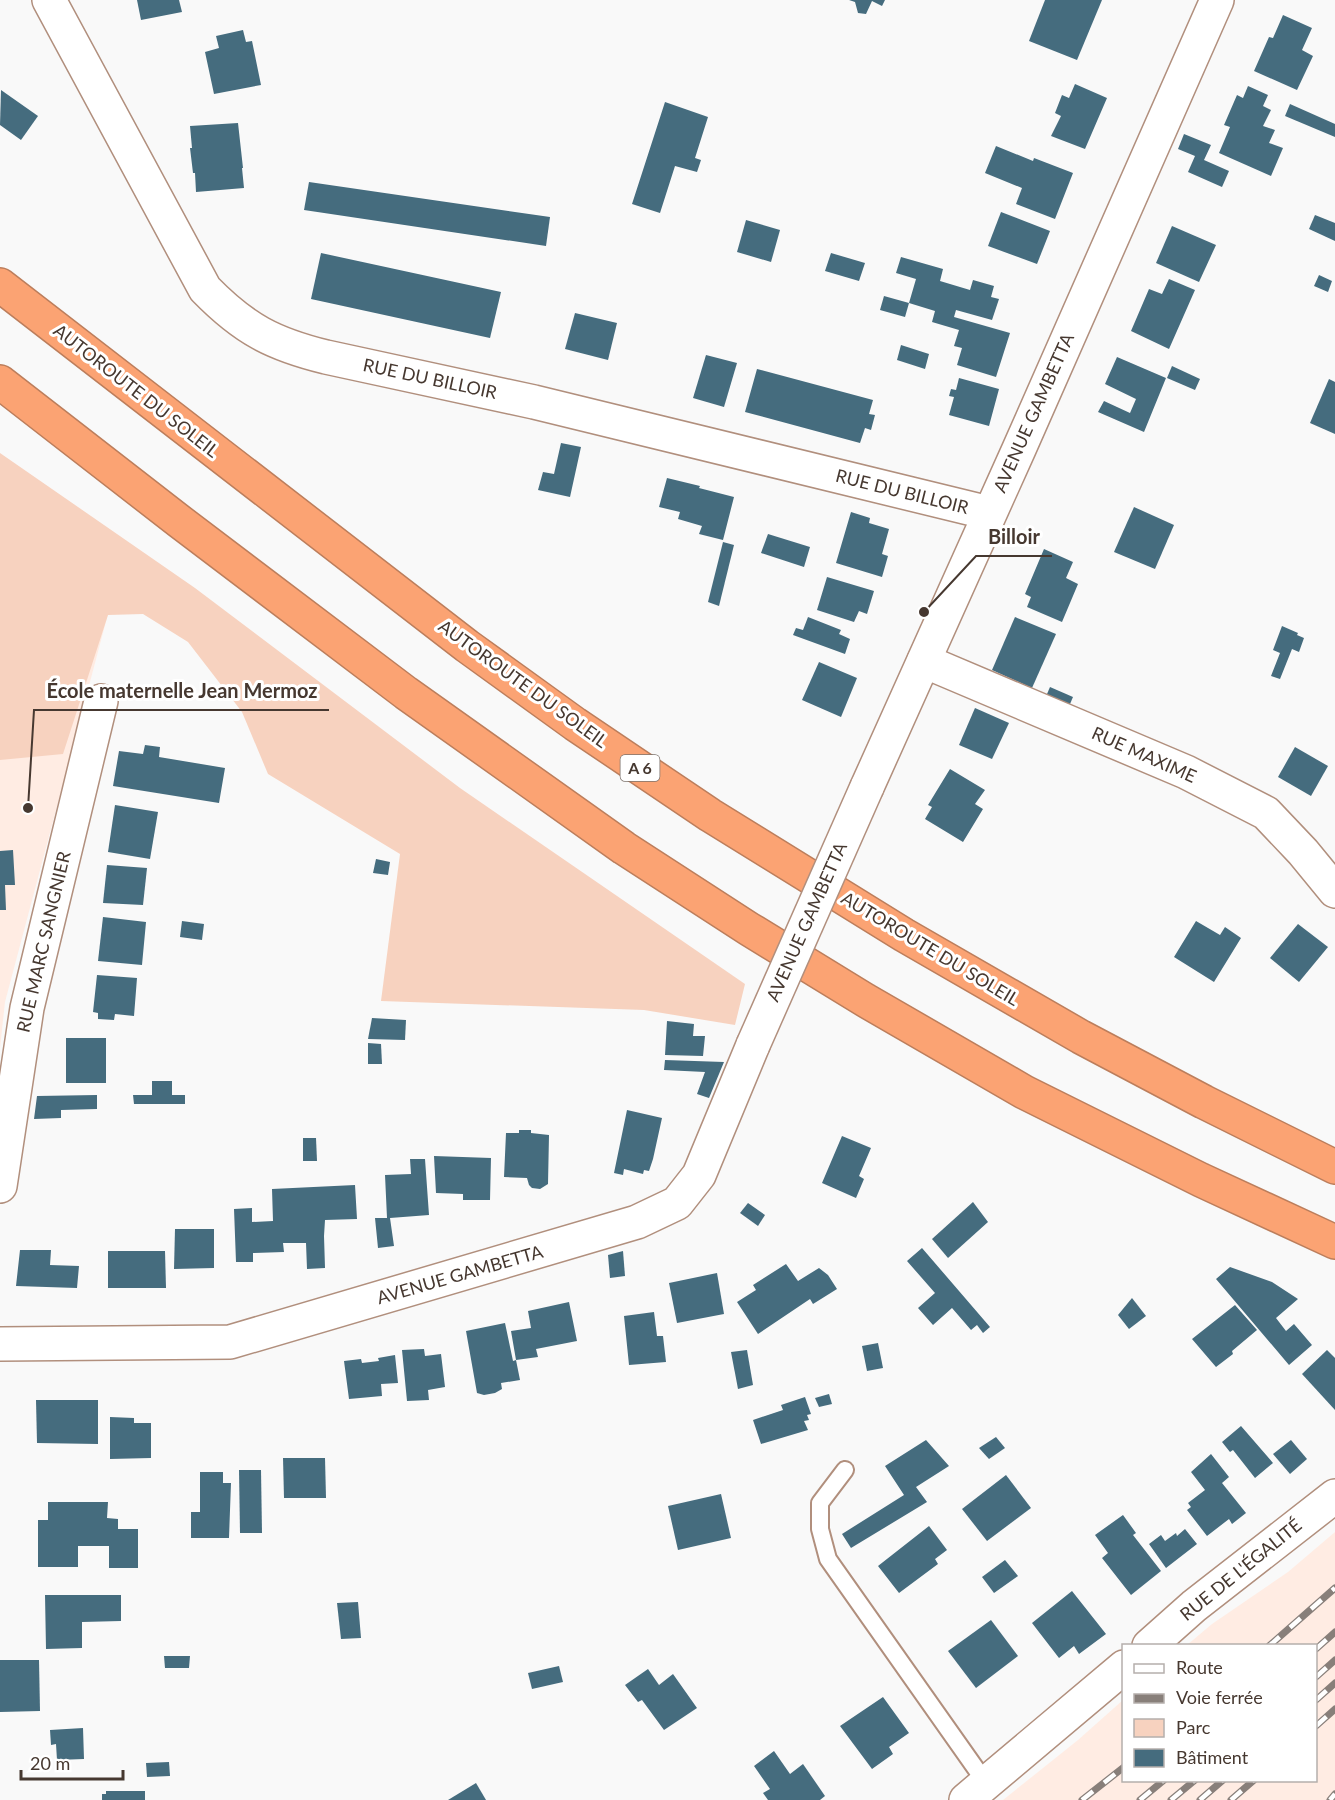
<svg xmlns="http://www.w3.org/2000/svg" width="1335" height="1800" font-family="Lato,sans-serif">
<rect width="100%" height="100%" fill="#f9f9f9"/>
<g fill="#ffece3">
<polygon points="0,518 108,614 5,1002 0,1048"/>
<polygon points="1335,1532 1335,1800 1003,1800 1078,1740 1123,1700 1124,1780 1316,1780 1316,1646 1187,1645 1212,1624 1288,1572"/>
</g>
<polygon fill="#f7d2bf" points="0,453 195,588 460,788 745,984 735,1025 644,1010 381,1001 400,854 268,774 242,712 188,642 143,614 108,615 63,754 0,760"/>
<g fill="#456c7e">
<polygon points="137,0 179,0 182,12 141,20"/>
<polygon points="849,0 885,0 882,6 872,1 866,14 858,13 855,2"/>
<polygon points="1045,0 1102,0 1077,60 1029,41"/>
<polygon points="1283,15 1312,28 1302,50 1313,56 1297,90 1254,71 1269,37 1273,38"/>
<polygon points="243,30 246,42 252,41 261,85 214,94 205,52 219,48 216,36"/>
<polygon points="1075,84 1107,98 1085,149 1051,136 1061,116 1055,113 1062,95 1069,98"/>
<polygon points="1248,86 1268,95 1263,106 1271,110 1263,126 1275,130 1269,143 1283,148 1271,176 1219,153 1230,127 1224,125 1237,95 1243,98"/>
<polygon points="1,90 38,116 21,140 0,125"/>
<polygon points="665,102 708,117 695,158 701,160 697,172 675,166 660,213 632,204"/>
<polygon points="1290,104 1335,124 1335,137 1285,116"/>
<polygon points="238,123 243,168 242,168 244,188 196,192 195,173 193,173 190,148 192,148 190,126"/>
<polygon points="1184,134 1211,145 1204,160 1229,171 1222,187 1188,172 1195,156 1178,149"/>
<polygon points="996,146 1033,161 1034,158 1073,173 1055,219 1016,204 1022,188 985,173"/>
<polygon points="309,182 550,217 546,246 304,210"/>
<polygon points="1001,212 1050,231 1037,264 988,246"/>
<polygon points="1315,215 1335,223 1335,241 1309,229"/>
<polygon points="746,220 780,230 771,262 737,252"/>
<polygon points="1172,226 1216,245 1199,282 1156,263"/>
<polygon points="321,253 501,292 490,338 311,299"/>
<polygon points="831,253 865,263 859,281 825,271"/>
<polygon points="901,257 943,269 940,281 970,290 973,280 994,286 991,297 999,299 992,320 956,310 954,317 1010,333 996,377 957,365 962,348 954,346 959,330 932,322 935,311 909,303 916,279 896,273"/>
<polygon points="1319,275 1332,281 1328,292 1314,286"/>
<polygon points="1169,279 1195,290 1169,349 1131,331 1149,289 1162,294"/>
<polygon points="884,296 909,303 905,317 880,310"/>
<polygon points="575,313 617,323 608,360 565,349"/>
<polygon points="901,345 929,354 925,369 897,360"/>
<polygon points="706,355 737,363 724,407 693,398"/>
<polygon points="1117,357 1166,378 1144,432 1098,412 1104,401 1130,413 1136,399 1105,384"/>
<polygon points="1172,366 1200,379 1195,390 1167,378"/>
<polygon points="757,369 873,400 869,414 875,415 871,430 865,428 860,443 745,412"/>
<polygon points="959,378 999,389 989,426 949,415 954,397 949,396 951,389 956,390"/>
<polygon points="1329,379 1335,382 1335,434 1310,423"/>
<polygon points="561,443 581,447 570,497 538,490 543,472 554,474"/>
<polygon points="667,478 700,486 699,488 734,497 723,540 699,534 702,526 678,519 680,512 659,507"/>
<polygon points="1134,507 1174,525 1155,569 1114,552"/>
<polygon points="851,512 870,518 869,523 889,529 882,554 888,556 882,577 836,563"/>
<polygon points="768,534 810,547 804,567 761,553"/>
<polygon points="723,542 734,545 719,606 708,602"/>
<polygon points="1044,549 1073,562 1066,578 1078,584 1062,622 1027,607 1031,597 1025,594"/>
<polygon points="827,577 874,591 867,614 859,611 854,622 817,610"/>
<polygon points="808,617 841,630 839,634 850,639 845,654 793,635 796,628 803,630"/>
<polygon points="1015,617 1056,634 1032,688 992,670"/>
<polygon points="1282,626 1298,633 1297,635 1304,638 1299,652 1292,649 1280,679 1271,676 1280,653 1273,650"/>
<polygon points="819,662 857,678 841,717 802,700"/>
<polygon points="1050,687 1073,697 1067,711 1044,701"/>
<polygon points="975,708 1009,723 992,759 959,745"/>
<polygon points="145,745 160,747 159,757 225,768 219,803 113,786 119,751 143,754"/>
<polygon points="1295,747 1328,766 1311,796 1278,777"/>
<polygon points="950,769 985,790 975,804 983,809 963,842 925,819 932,807 928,805"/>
<polygon points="115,805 158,812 150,859 108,852"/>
<polygon points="13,850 15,885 5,885 6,910 0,910 0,851"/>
<polygon points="376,859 390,862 388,875 373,873"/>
<polygon points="107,865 147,868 143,905 103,903"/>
<polygon points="103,917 146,922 142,965 98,961"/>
<polygon points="182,921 204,924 202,940 180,937"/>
<polygon points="1196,921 1220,935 1225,927 1241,938 1214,982 1174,957"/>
<polygon points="1298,924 1328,947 1299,982 1270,958"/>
<polygon points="97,975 137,978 134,1016 115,1014 114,1020 98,1019 98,1013 93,1012"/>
<polygon points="372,1018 406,1020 405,1040 368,1039"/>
<polygon points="667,1021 694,1024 693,1036 705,1036 703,1056 665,1055"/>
<rect x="66" y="1038" width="40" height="45"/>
<polygon points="368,1043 381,1044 382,1064 368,1064"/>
<polygon points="665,1060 724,1062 709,1098 697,1094 705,1072 664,1070"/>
<polygon points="152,1081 172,1081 172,1095 185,1095 185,1104 134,1104 133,1095 152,1095"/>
<polygon points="97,1095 97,1109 61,1110 61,1118 34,1119 37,1096"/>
<polygon points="627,1110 662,1118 653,1159 649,1171 644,1170 643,1174 624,1169 623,1175 614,1173"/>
<polygon points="519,1130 531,1130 531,1133 549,1135 548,1184 540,1189 532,1188 529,1185 527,1178 504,1177 506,1133 519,1133"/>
<polygon points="842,1136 871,1148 859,1176 864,1179 856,1198 822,1183"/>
<polygon points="303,1138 316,1138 317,1161 303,1161"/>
<polygon points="434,1156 491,1158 490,1200 463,1200 463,1194 436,1193"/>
<polygon points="410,1159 425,1159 429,1215 390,1218 394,1246 378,1248 375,1218 387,1218 385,1175 411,1174"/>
<polygon points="355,1185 357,1219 325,1220 324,1236 325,1268 307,1269 306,1243 283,1243 284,1252 253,1253 253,1262 236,1262 234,1209 252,1208 252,1222 273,1221 272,1189"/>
<polygon points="973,1202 988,1222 948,1258 932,1239"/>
<polygon points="748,1203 765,1215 758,1226 740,1213"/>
<polygon points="175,1229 214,1229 214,1268 174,1269"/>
<polygon points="922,1248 990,1327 983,1333 977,1325 971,1330 952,1308 933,1325 918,1308 935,1293 907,1261"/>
<polygon points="20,1250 51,1250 50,1265 79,1266 77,1288 16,1286"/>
<polygon points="108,1251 165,1251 166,1288 108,1288"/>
<polygon points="623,1251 625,1276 610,1278 608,1255"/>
<polygon points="786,1264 798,1281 819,1268 828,1275 837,1289 813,1304 810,1299 758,1334 737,1302 756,1290 753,1285"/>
<polygon points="1230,1267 1272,1282 1298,1299 1276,1318 1286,1331 1294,1324 1312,1345 1289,1365 1216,1279"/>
<polygon points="717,1273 724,1314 677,1323 669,1283"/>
<polygon points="1132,1298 1146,1316 1129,1329 1118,1315"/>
<polygon points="569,1302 577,1341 536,1349 538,1357 516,1360 520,1380 501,1383 502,1389 495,1393 484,1395 477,1393 466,1331 505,1323 513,1361 516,1360 511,1331 531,1328 528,1311"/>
<polygon points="1235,1305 1257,1330 1232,1351 1233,1354 1216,1367 1192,1339"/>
<polygon points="654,1312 657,1336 663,1336 666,1362 629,1365 624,1316"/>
<polygon points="878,1343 883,1368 867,1371 862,1346"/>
<polygon points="424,1349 425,1356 441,1354 445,1387 428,1390 429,1400 407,1401 402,1350"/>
<polygon points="747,1350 753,1385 738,1389 731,1352"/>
<polygon points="1327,1350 1335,1358 1335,1410 1302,1374"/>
<polygon points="395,1355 398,1383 381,1384 382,1396 349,1399 344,1361 361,1359 362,1363 379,1361 378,1358"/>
<polygon points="829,1394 832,1404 819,1407 815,1398"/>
<polygon points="805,1397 811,1414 807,1415 809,1420 804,1421 808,1430 761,1444 753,1420 783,1410 781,1405"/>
<polygon points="36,1400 98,1400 98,1444 37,1443"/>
<polygon points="110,1417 134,1418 134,1423 151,1423 151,1458 110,1459"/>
<polygon points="1241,1426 1273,1463 1255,1478 1233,1450 1230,1452 1222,1442"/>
<polygon points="996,1437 1005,1448 989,1459 979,1448"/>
<polygon points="926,1440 949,1466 916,1487 927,1502 851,1548 842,1534 904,1495 885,1466"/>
<polygon points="1291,1440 1307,1459 1290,1474 1273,1454"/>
<polygon points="1211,1454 1229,1477 1222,1483 1246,1513 1232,1524 1229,1519 1207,1536 1187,1510 1191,1507 1188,1503 1205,1490 1191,1472"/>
<polygon points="283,1458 325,1458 326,1498 284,1498"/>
<polygon points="239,1470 261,1470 262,1533 240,1533"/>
<polygon points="200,1472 223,1472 223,1483 231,1483 229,1538 191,1538 191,1512 200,1512"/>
<polygon points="1006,1475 1031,1508 987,1541 962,1509"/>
<polygon points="721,1494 731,1538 678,1550 668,1506"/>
<polygon points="48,1502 108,1502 107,1518 118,1519 118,1529 138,1529 138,1568 109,1568 109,1546 78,1546 78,1567 38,1567 38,1520 48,1520"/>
<polygon points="1123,1515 1136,1533 1133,1535 1161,1571 1131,1595 1102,1558 1108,1553 1095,1535"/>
<polygon points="929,1526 947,1550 935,1559 938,1564 899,1593 878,1566"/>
<polygon points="1185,1529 1197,1544 1166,1568 1149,1544 1161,1535 1165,1541 1176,1533 1177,1536"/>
<polygon points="1005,1560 1018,1576 994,1593 982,1577"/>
<polygon points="1072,1591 1106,1634 1079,1654 1074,1646 1059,1658 1032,1623"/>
<polygon points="45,1595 121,1595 121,1621 82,1622 82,1648 46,1649"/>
<polygon points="358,1602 361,1638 341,1639 337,1603"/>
<polygon points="991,1620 1018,1656 976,1688 948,1651"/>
<polygon points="164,1656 190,1656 189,1668 165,1668"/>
<polygon points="0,1660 39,1660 40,1711 0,1712"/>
<polygon points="559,1666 563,1682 532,1689 528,1673"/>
<polygon points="648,1669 659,1685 673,1674 697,1708 664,1730 642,1700 638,1702 625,1685"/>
<polygon points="883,1697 909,1733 889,1747 893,1754 872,1769 840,1726"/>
<polygon points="83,1728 84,1759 57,1760 56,1744 51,1745 50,1730"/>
<polygon points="774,1751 790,1774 803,1764 825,1796 820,1800 768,1800 763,1793 770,1789 754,1766"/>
<polygon points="169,1762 170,1776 147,1777 146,1763"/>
<polygon points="476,1783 486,1800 448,1800"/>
<polygon points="106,1791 145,1791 145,1800 102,1800 102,1794 106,1794"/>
</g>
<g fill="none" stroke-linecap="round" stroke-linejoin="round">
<g stroke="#b18f7d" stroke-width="20">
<polyline id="lane" points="845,1470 820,1503 820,1529 828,1559 986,1783"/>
</g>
<g stroke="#b18f7d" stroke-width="36">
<g id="street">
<path d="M49 0 205 289C244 329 273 344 326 357L534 402 989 513"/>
<polyline points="924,661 1186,772 1266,813 1303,852 1335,891"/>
<polyline points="867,787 1019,449 1217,0"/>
<polyline points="0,1186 27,1008 101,701"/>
<polyline points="0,1344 230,1342 637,1222 677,1203 699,1175 753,1045"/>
<polyline points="1149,1646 1194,1606 1335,1496"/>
<polyline points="966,1800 1124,1667"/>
</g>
</g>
<g stroke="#bc7e5c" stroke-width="36">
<g id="highway">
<polyline points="0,285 467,646 575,724 710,815 904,935 1081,1037 1204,1102 1335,1167"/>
<polyline points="0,382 179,521 406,693 624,848 749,929 865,1000 1024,1092 1201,1180 1335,1242"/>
</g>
</g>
<use href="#lane" stroke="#fff" stroke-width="16"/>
<use href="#street" stroke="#fff" stroke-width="33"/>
<use href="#highway" stroke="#fba373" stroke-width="33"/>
<g stroke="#887f7a" stroke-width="7">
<g id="rail">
<polyline points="1269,1646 1335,1588"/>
<polyline points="1316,1649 1335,1632"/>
<polyline points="1316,1677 1335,1660"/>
<polyline points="1316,1700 1335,1683"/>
<polyline points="1316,1726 1335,1709"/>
<polyline points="1082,1800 1124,1767"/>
<polyline points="1140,1800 1164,1780"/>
<polyline points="1171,1800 1195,1780"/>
<polyline points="1200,1800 1223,1780"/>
<polyline points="1231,1800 1254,1780"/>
<polyline points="1330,1800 1335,1794"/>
</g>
</g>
<use href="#rail" stroke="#fff" stroke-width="4.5" stroke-dasharray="14" stroke-linecap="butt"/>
<g stroke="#b18f7d" stroke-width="36" stroke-linecap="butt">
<polyline id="street-bridge" points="753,1045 867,787"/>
</g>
<use href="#street-bridge" stroke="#fff" stroke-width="33"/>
</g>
<g text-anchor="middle" stroke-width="6" stroke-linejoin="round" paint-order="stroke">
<rect fill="#fff" stroke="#7e746e" stroke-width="1.5" x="620.5" y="755" width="39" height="26" rx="4.5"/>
<g font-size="16" font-weight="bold" fill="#463830">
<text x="640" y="774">A 6</text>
</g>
<g font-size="18" fill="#463830" stroke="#fff">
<text transform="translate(430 379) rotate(12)" y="6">RUE DU BILLOIR</text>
<text transform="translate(136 391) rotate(38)" y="6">AUTOROUTE DU SOLEIL</text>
<text transform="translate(1034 413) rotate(-66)" y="6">AVENUE GAMBETTA</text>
<text transform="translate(902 492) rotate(14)" y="6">RUE DU BILLOIR</text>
<text transform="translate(523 684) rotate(36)" y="6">AUTOROUTE DU SOLEIL</text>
<text transform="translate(1144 755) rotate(24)" y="6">RUE MAXIME</text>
<text transform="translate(807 922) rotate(-66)" y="6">AVENUE GAMBETTA</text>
<text transform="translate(44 942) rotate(-77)" y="6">RUE MARC SANGNIER</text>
<text transform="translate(930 949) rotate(31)" y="6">AUTOROUTE DU SOLEIL</text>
<text transform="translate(460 1275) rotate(-16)" y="6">AVENUE GAMBETTA</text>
<text transform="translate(1241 1570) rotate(-39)" y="6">RUE DE L'ÉGALITÉ</text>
</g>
</g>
<path fill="none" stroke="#463830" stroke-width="2" d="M924 612L976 556H1052M28 808L34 710H329"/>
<g fill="#463830" stroke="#fff" stroke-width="2">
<circle cx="924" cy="612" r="6"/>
<circle cx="28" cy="808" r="6"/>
</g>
<g font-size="20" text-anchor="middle" font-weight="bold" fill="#463830" stroke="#fff" stroke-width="6" stroke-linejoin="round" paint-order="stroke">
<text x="1014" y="544">Billoir</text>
<text x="182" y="698">École maternelle Jean Mermoz</text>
</g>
<rect x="1122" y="1644" width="195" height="138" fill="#ffffff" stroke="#b5afac" stroke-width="1.5"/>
<rect x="1134" y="1664" width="30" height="9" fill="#ffffff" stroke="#b5afac" stroke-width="1.5"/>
<text x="1176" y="1674" font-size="18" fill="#463830">Route</text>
<rect x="1134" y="1694" width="30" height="9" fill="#887f7a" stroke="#b5afac" stroke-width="1.5"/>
<text x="1176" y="1704" font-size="18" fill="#463830">Voie ferrée</text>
<rect x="1134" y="1719" width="30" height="18" fill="#f7d2bf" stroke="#b5afac" stroke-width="1.5"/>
<text x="1176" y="1734" font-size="18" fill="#463830">Parc</text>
<rect x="1134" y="1749" width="30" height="18" fill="#456c7e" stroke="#b5afac" stroke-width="1.5"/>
<text x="1176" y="1764" font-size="18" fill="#463830">Bâtiment</text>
<path d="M21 1770v9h102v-9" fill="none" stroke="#463830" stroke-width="3"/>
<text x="30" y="1770" font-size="18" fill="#463830" stroke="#ffffff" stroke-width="4.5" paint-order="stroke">20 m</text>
</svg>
